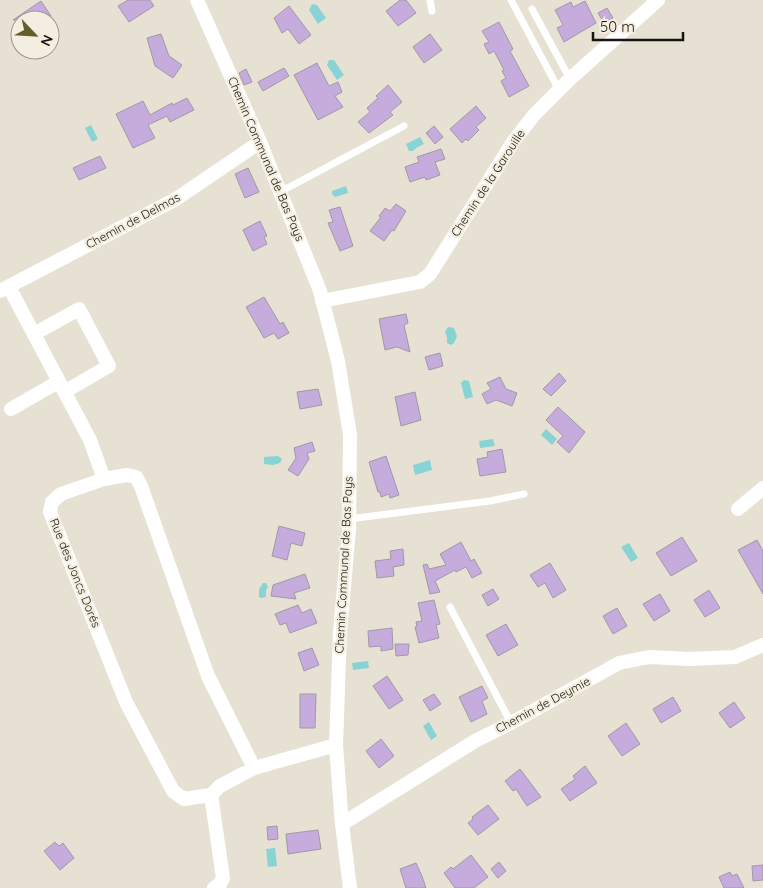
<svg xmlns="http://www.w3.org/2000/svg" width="763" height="888" font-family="Quicksand,sans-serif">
<rect width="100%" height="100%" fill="#e7e1d3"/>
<g fill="#88d3d4">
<polygon points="312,4 317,5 326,18 318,24 309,10"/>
<polygon points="329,60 334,60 344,75 337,80 327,65"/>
<polygon points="91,125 98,139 92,142 85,128"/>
<polygon points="420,137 424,144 416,148 413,151 409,151 406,144"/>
<polygon points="346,186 348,193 335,197 332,194 332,191"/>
<polygon points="450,327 454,328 457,336 454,343 451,345 447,343 447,337 445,332 447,328"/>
<polygon points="464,380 469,381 473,397 465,399 461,383"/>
<polygon points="546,429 557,439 552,445 541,435"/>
<polygon points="493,439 495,446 480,448 479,441"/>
<polygon points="278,456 282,459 280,463 273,465 264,464 264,457"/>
<polygon points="430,460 432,470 415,475 413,465"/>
<polygon points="629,543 638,558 631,562 621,547"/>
<polygon points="263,583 266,583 268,587 266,590 266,597 261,598 259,597 259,589"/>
<polygon points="368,661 369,668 353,670 352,663"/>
<polygon points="429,722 437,736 431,740 423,726"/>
<polygon points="275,848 277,866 268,867 266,849"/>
</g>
<g fill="#c6abdd" stroke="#a099a6">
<polygon points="128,0 150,0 154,6 129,22 118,6"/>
<polygon points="400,0 406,0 416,13 398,26 386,11"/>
<polygon points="41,1 51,16 45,20 13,20"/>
<polygon points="585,1 596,23 564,42 557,28 563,25 555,10 571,2 573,7"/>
<polygon points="289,6 311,35 299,44 288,29 282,33 274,18"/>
<polygon points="607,8 613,18 604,23 598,13"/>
<polygon points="499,22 513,49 510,51 529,86 509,97 501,81 506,78 502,71 504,70 494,51 489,54 484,44 489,42 482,31"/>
<polygon points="161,34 169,56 182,65 173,78 155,66 147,38"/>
<polygon points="430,34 442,50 424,63 413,47"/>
<polygon points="317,63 329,86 338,82 342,92 335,96 343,107 318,120 294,75"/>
<polygon points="284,68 289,76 263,91 258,82"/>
<polygon points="246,69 252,82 244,85 239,73"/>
<polygon points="388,85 402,102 390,112 393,115 369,133 358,122 370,112 367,108 378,98 376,96"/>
<polygon points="187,98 194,110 170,122 167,116 148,125 155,138 133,148 116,114 143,101 150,115 172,103 173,105"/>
<polygon points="476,106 486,118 476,127 479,130 468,141 466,139 462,143 450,129"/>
<polygon points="434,126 443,137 435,144 426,133"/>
<polygon points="441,149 445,159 435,162 440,175 426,180 425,177 410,182 405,167 419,162 417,157"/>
<polygon points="100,156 106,168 79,180 73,168"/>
<polygon points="248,168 259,192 245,198 235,174"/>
<polygon points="396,204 406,211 394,231 392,230 384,241 370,231 381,217 379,216 385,208 390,211"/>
<polygon points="340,207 353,246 340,251 328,223 333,222 329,210"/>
<polygon points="260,221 267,236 264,237 267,244 253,251 243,230"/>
<polygon points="264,297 280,324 283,322 289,333 278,339 274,333 264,338 246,307"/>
<polygon points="406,314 408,323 404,325 410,352 397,347 385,350 379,319"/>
<polygon points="440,353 443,366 429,370 425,357"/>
<polygon points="559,373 566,381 551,396 543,389"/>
<polygon points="500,377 506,389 517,393 512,406 496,400 487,404 482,394 491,389 487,383"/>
<polygon points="318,389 322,405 300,409 297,392"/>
<polygon points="415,392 421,420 401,426 395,397"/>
<polygon points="558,407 585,432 569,453 557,442 563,436 546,420"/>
<polygon points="312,442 315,451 307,453 309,459 298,476 288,470 296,458 294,448"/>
<polygon points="502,449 506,472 480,476 477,459 488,457 487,452"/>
<polygon points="386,456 399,495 390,498 389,494 381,497 380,492 378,492 369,462"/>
<polygon points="279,526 305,533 302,546 291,543 287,560 272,556"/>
<polygon points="682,537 697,561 671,576 656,553"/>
<polygon points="757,540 763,551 763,594 738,550"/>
<polygon points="461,542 471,561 474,559 482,573 472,578 466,567 456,572 455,570 435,581 440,592 430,594 423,565 427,564 429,569 446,565 440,554"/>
<polygon points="403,549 404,565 393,567 394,576 377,578 375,561 391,559 390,551"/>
<polygon points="550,563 566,590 553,598 545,583 538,587 530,575"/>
<polygon points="305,574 310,588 294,593 296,599 271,596 273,585"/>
<polygon points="493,589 499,599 488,606 482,595"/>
<polygon points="709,590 720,608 705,617 694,600"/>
<polygon points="660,594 670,611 654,621 643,604"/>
<polygon points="434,600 440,624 436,625 439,638 419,643 415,627 417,627 416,622 422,621 418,603"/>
<polygon points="298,605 302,613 311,609 317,623 290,633 286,623 280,625 275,614"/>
<polygon points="617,608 627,626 613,634 603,616"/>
<polygon points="506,624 518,645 498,656 486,635"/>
<polygon points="392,628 393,649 381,651 381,646 369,647 368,631"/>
<polygon points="395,644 409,644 408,655 396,656"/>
<polygon points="312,648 319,665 304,671 298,653"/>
<polygon points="387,676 403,700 389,709 373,686"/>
<polygon points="482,686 488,698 482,701 487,714 471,722 459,697"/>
<polygon points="300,694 316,694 315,728 300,728"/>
<polygon points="434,694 441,704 430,711 423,700"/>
<polygon points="673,697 681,711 661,723 653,709"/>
<polygon points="734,702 745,718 730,728 719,713"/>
<polygon points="626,723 640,744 622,756 608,736"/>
<polygon points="381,739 394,756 379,768 366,751"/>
<polygon points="585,766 597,783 570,801 561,789 575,779 573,776"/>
<polygon points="520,769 541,797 527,806 516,789 513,791 505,781"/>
<polygon points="488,805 499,819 478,835 468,823 473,819 472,817"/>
<polygon points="277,826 278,839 268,840 267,827"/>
<polygon points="318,830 321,849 288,854 286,834"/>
<polygon points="55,842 59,846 63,843 74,858 60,870 44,851"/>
<polygon points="471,855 488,877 474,888 455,888 444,873 451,867 453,869"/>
<polygon points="499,862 506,871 498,878 491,869"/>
<polygon points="416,863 422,876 426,888 406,888 400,869"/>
<polygon points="763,865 763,880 753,881 752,866"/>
<polygon points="730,872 732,876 737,874 744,888 724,888 719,877"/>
</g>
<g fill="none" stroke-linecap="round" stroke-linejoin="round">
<g stroke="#fff" stroke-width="7">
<polyline points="430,0 432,11"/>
<polyline points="511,0 559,90"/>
<polyline points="532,9 570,79"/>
<polyline points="280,192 404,126"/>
<polyline points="349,519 490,501 524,494"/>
<polyline points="450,607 511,723"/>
</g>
<g stroke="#fff" stroke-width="14">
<polyline points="197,0 260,142 320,291 338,361 350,435 349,530 340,632 336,745 342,824 350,888"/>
<polyline points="9,287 90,440 104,479"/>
<polyline points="0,291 176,199 260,142"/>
<polyline points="322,301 420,282 430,274 513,142 534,115 570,79 658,0"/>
<polyline points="34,334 79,309 109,366 64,392"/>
<polyline points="11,409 58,382"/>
<polyline points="738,509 763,488"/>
<polyline points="254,768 208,676 141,486 136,477 127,475 104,479 61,494 52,502 50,512 126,702 173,791 184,799 211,795 220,786 254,768 336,745"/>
<polyline points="211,795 223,878 220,884 214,888"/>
<polyline points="342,824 475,741 511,723 619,663 649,657 688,659 735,657 763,645"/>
</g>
</g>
<g text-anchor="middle" stroke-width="4.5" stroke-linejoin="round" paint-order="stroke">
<g font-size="12" fill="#171510" stroke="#f4eee0">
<text transform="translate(266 159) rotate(67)" y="4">Chemin Communal de Bas Pays</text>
<text transform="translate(488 183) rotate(-57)" y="4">Chemin de la Garouille</text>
<text transform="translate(133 221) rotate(-28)" y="4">Chemin de Delmas</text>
<text transform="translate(344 565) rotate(-87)" y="4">Chemin Communal de Bas Pays</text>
<text transform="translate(75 573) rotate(68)" y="4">Rue des Joncs Dorés</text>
<text transform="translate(543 705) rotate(-28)" y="4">Chemin de Deymie</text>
</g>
</g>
<g transform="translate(35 35) rotate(115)"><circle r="24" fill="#f4eee0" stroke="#9c978d"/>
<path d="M0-4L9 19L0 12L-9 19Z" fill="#645e2b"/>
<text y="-8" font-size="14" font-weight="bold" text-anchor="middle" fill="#171510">N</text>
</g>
<path d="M593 32v8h90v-8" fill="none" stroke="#171510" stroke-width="2.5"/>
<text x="600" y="32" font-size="15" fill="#171510" stroke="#f4eee0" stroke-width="4" paint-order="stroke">50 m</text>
</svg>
